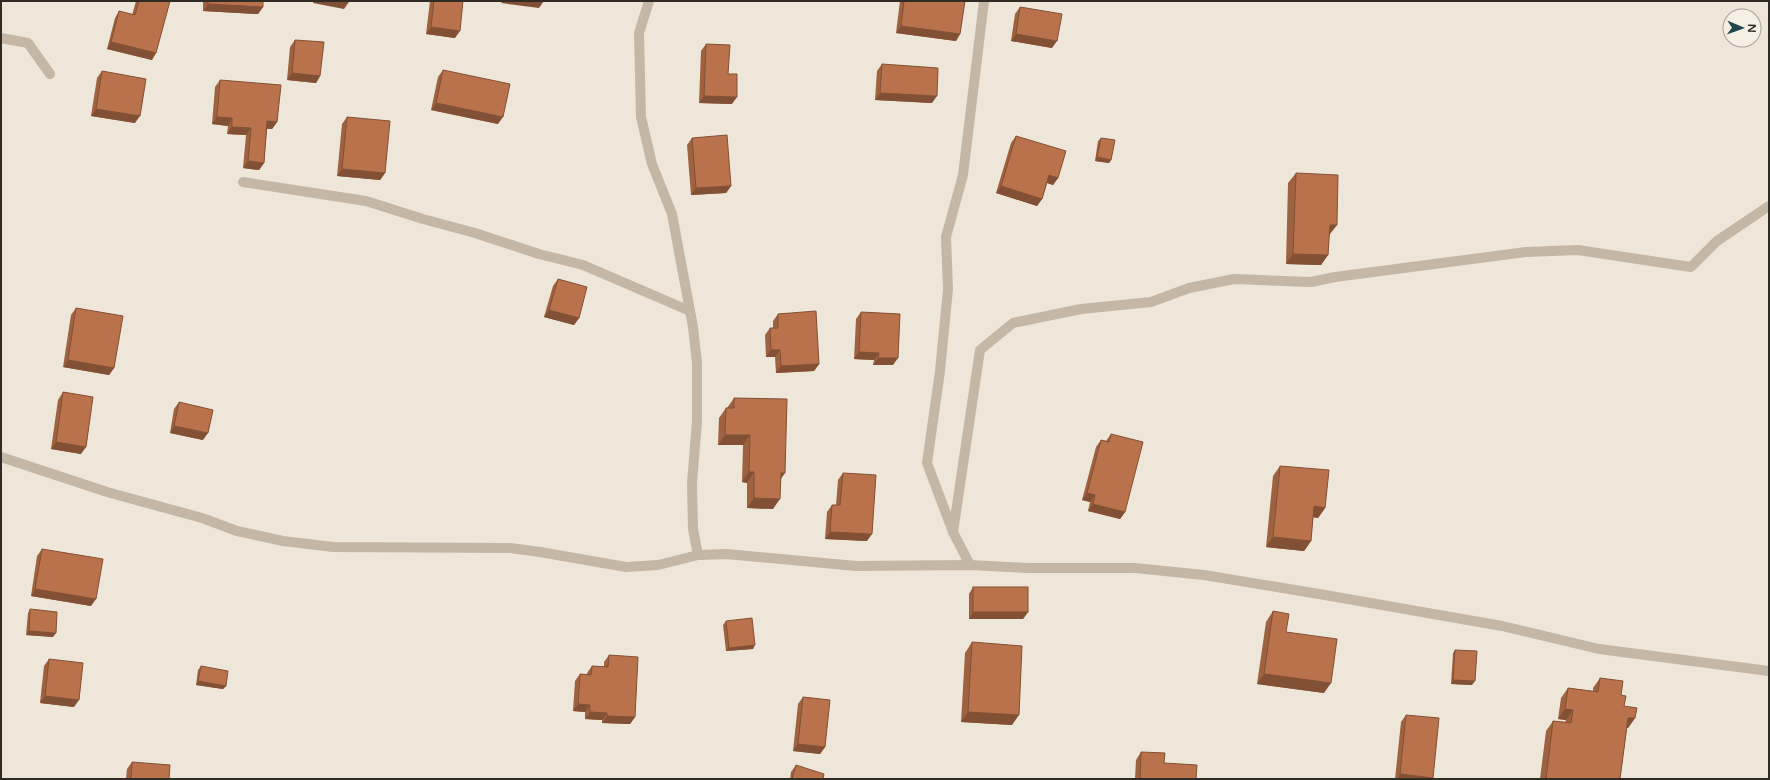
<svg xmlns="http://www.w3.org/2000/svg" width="1770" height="780" font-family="'Varela Round',sans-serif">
<rect width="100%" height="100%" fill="#eee6d8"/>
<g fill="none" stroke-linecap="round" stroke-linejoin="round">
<g stroke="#c4b7a6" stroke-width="10">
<polyline points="649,1 639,33 641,117 652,164 672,214 693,327 697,363 697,421 692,483 693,529 698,555"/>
<polyline points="1,38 28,43 50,74"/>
<polyline points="243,182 366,201 423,219 475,233 539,254 583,265 690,311"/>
<polyline points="1,457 107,492 202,518 237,531 283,541 333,547 510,548 540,552 626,567 658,565 698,555 726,554 856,566 970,565 1028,568 1135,568 1204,575 1325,595 1502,626 1599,649 1769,671"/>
<polyline points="953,532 980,350 1013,323 1081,309 1151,302 1189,288 1234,279 1311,282 1335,277 1526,252 1578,250 1691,267 1717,241 1769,206"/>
<polyline points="970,565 953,532 927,463 940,371 948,289 946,237 963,175 984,1"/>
</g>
</g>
<g fill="#9f6240">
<polygon points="136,1 170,1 152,60 107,49 115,18 119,11 132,15"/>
<polygon points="203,1 263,1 263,7 258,14 203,11"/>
<polygon points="430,1 463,1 455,38 426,34"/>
<polygon points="900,1 965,1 960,34 956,41 896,33"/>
<polygon points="1020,7 1052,48 1011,41 1015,14"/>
<polygon points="295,40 320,76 316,83 287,80 290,47"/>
<polygon points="706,44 728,74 732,104 699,103 701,51"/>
<polygon points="882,64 932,103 875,100 877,71"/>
<polygon points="443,70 498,124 431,110 438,77"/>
<polygon points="102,71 135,123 91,116 97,78"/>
<polygon points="220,80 277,122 272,129 267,129 264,163 259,170 243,168 246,135 227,134 228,126 212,124 215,87"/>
<polygon points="347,117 385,173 380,180 337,176 342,124"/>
<polygon points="1016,136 1058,178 1053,185 1047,183 1042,199 1037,206 996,193 1011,143"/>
<polygon points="692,138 731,186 726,193 691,195 687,145"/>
<polygon points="1101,138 1111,160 1109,163 1095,161 1098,141"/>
<polygon points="1296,173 1337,225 1329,235 1328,255 1321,265 1286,264 1288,183"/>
<polygon points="558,279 579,318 574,325 544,317 553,286"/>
<polygon points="76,308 114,368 109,375 63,367 71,315"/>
<polygon points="861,312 893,365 873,365 874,360 854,359 856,319"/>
<polygon points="778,314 819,364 814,371 776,373 775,357 766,357 765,335 770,328 773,328 773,321"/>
<polygon points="63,392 81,454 51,449 58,400"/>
<polygon points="734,398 781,480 773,509 747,508 747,483 742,482 743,445 718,445 719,418 726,408 727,408"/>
<polygon points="179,402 203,440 170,433 174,409"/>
<polygon points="1111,434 1125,512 1120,519 1088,511 1090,502 1082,500 1096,447 1101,440 1106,441"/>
<polygon points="1280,466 1325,508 1318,518 1313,517 1311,541 1304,551 1266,547 1273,476"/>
<polygon points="843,473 867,541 825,539 827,512 832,505 836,505 838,480"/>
<polygon points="42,549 91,606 31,596 37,556"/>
<polygon points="973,587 1028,612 1023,619 969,619 969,594"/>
<polygon points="30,609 53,637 26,635 28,613"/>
<polygon points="1273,611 1286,632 1324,693 1257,684 1266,622"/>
<polygon points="726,621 753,649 726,651 723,625"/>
<polygon points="972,642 1012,725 961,722 965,653"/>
<polygon points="1455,650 1472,685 1451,684 1453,653"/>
<polygon points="609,655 635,717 630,724 602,723 602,720 585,719 585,712 573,711 575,681 580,674 587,674 587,673 592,666 604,667 604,662"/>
<polygon points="49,659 74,707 40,703 44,666"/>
<polygon points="201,666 226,686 223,689 196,685 198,670"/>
<polygon points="1600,678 1621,695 1624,706 1635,718 1628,728 1627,728 1620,779 1540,779 1546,731 1553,721 1565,722 1566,720 1558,719 1561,698 1568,688 1593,691 1593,688"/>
<polygon points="803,697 825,747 820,754 793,751 798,704"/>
<polygon points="1406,715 1432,779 1395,779 1401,722"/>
<polygon points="1141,752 1164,763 1196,779 1135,779 1136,760"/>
<polygon points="132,762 169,779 126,779 127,769"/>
<polygon points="796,765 823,779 790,779 791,772"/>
</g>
<g fill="#825034">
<polygon points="314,1 345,1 349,2 344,9 313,3"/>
<polygon points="503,1 544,1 539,8 501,3"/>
<polygon points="778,1 792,1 791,2"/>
<polygon points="208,4 263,7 258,14 203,11"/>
<polygon points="901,26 960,34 956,41 896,33"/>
<polygon points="431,27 460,31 455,38 426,34"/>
<polygon points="1016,34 1057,41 1052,48 1011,41"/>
<polygon points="111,42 156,53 152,60 107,49"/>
<polygon points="292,73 320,76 316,83 287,80"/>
<polygon points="880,93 937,96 932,103 875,100"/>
<polygon points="704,96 737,97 732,104 699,103"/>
<polygon points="436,103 503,117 498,124 431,110"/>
<polygon points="96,109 140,116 135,123 91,116"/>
<polygon points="217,117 232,118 228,126 212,124"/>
<polygon points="267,121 277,122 272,129 262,128"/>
<polygon points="232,127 251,128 246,135 227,134"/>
<polygon points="1097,157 1111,160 1109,163 1095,161"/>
<polygon points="248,161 264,163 259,170 243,168"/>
<polygon points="342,169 385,173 380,180 337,176"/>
<polygon points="1049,175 1058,178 1053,185 1044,182"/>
<polygon points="731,186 726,193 691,195 696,188"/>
<polygon points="1001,186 1042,199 1037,206 996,193"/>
<polygon points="1330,225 1337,225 1329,235"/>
<polygon points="1293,254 1328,255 1321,265 1286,264"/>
<polygon points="549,310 579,318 574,325 544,317"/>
<polygon points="771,350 780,350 775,357 766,357"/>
<polygon points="859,352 879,353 874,360 854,359"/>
<polygon points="878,358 898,358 893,365 873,365"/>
<polygon points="68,360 114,368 109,375 63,367"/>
<polygon points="819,364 814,371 776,373 781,366"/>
<polygon points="174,426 208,433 203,440 170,433"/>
<polygon points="725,435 750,435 743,445 718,445"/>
<polygon points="56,442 86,447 81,454 51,449"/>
<polygon points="749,472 754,472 747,483 742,482"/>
<polygon points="781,473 785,473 778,483"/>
<polygon points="1087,493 1095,495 1090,502 1082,500"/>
<polygon points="754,498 780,499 773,509 747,508"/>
<polygon points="1093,504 1125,512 1120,519 1088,511"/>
<polygon points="1314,506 1325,508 1318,518 1307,516"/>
<polygon points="830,532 872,534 867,541 825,539"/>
<polygon points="1273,537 1311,541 1304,551 1266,547"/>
<polygon points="35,589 96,599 91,606 31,596"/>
<polygon points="973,612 1028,612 1023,619 969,619"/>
<polygon points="29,631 56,633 53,637 26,635"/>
<polygon points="755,645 753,649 726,651 729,648"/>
<polygon points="1264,674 1331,683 1324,693 1257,684"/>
<polygon points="1453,680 1475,681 1472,685 1451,684"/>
<polygon points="198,681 226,686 223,689 196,685"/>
<polygon points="45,696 79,700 74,707 40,703"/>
<polygon points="578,704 590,705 585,712 573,711"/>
<polygon points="1565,709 1573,710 1566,720 1558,719"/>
<polygon points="590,712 607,713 602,720 585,719"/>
<polygon points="968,712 1019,715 1012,725 961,722"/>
<polygon points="607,716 635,717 630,724 602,723"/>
<polygon points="1628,718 1635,718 1628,728 1621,728"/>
<polygon points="798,744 825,747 820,754 793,751"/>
<polygon points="1400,774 1433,778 1432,779 1397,779"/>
</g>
<g fill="#b9724b" stroke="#825034">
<polygon points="139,1 170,1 156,53 111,42 119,11 135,15"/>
<polygon points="208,1 263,1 263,7 208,4"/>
<polygon points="434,1 463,1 460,31 431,27"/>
<polygon points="904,1 965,1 960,34 901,26"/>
<polygon points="1020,7 1062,14 1057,41 1016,34"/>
<polygon points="295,40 324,42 320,76 292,73"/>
<polygon points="706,44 730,45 728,74 737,74 737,97 704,96"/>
<polygon points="882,64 938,68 937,96 880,93"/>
<polygon points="443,70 510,84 503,117 436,103"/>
<polygon points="102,71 146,79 140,116 96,109"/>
<polygon points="220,80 281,85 277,122 267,121 264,163 248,161 251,128 232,127 232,118 217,117"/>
<polygon points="347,117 390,121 385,173 342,169"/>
<polygon points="727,135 731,186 696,188 692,138"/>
<polygon points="1016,136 1066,151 1058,178 1049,175 1042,199 1001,186"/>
<polygon points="1101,138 1115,140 1111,160 1097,157"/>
<polygon points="1296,173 1338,175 1337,225 1330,225 1328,255 1293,254"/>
<polygon points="558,279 587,287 579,318 549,310"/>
<polygon points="76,308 123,316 114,368 68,360"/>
<polygon points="816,311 819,364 781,366 780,350 771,350 770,328 778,328 778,314"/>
<polygon points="861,312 900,314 898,358 878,358 879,353 859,352"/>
<polygon points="63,392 93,397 86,447 56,442"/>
<polygon points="734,398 787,399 785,473 781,473 780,499 754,498 754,472 749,472 750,435 725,435 726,408 734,408"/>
<polygon points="179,402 213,410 208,433 174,426"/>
<polygon points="1111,434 1143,442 1125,512 1093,504 1095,495 1087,493 1101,440 1109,442"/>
<polygon points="1280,466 1329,470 1325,508 1314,506 1311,541 1273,537"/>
<polygon points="843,473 876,475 872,534 830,532 832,505 840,505"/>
<polygon points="42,549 103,559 96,599 35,589"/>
<rect x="973" y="587" width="55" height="25"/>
<polygon points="30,609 57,612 56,633 29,631"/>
<polygon points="1273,611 1289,614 1286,632 1337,639 1331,683 1264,674"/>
<polygon points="752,618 755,645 729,648 726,621"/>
<polygon points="972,642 1022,646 1019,715 968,712"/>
<polygon points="1455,650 1477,651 1475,681 1453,680"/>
<polygon points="609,655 638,657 635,717 607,716 607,713 590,712 590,705 578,704 580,674 591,675 592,666 608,667"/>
<polygon points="49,659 83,663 79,700 45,696"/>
<polygon points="201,666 228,671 226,686 198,681"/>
<polygon points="1600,678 1623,681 1621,695 1626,696 1624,706 1637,708 1635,718 1628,718 1620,779 1546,779 1553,721 1571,723 1573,710 1565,709 1568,688 1598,692"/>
<polygon points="803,697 830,700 825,747 798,744"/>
<polygon points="1406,715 1439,718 1433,778 1400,774"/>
<polygon points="1141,752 1165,753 1164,763 1197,765 1196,779 1140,779"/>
<polygon points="132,762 170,765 169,779 131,779"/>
<polygon points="796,765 824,774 823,779 792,779"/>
</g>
<rect width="1770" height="780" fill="none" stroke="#312b26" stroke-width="4"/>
<g transform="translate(1742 28) rotate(92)"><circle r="19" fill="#f6f0e4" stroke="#a7a198"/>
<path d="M0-3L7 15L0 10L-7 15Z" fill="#20454e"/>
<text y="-6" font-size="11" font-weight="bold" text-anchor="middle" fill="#312b26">N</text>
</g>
</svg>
